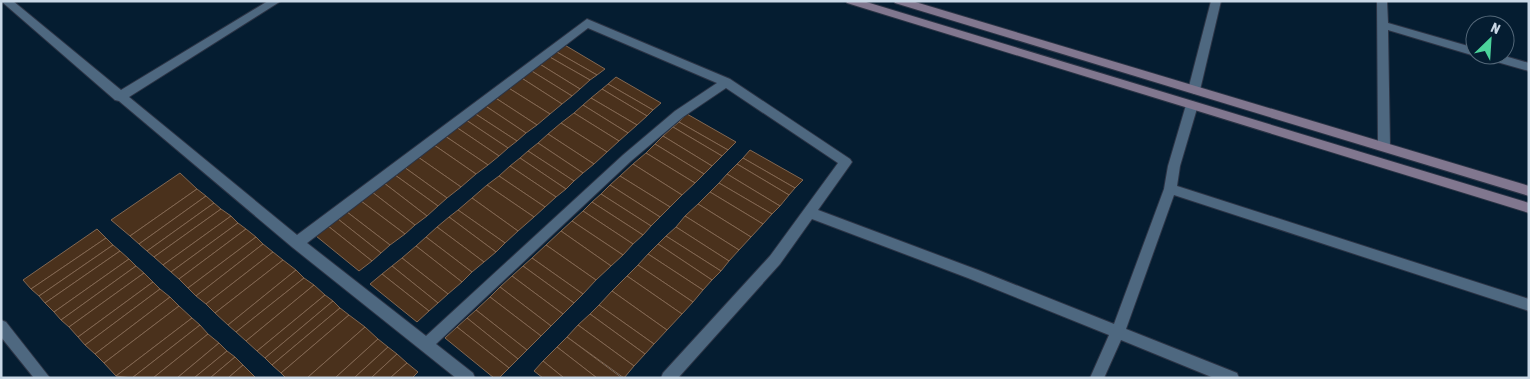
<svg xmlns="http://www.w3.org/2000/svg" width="1530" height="379" font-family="'Asap Condensed',sans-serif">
<rect width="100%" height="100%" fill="#051d31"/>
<g fill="#4a311c" stroke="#836751">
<polygon points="563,44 605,69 597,75 555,51"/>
<polygon points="555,51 597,75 590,80 548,56"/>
<polygon points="548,56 590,80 580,89 538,63"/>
<polygon points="538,63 580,89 572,96 530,70"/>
<polygon points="530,70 572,96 562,104 520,77"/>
<polygon points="520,77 562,104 550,114 507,87"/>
<polygon points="616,77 661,103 653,110 608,84"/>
<polygon points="608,84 653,110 647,116 602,89"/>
<polygon points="507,87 550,114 537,125 494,97"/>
<polygon points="602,89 647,116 637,125 591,98"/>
<polygon points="494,97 537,125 526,133 484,105"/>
<polygon points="591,98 637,125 628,133 583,105"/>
<polygon points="484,105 526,133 517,141 474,113"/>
<polygon points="583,105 628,133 619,141 574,113"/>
<polygon points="474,113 517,141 508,148 466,120"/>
<polygon points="574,113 619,141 607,152 561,123"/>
<polygon points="687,114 736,142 728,150 679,122"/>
<polygon points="466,120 508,148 499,156 456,127"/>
<polygon points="679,122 728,150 722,156 673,127"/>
<polygon points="561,123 607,152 594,164 548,134"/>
<polygon points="456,127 499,156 488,165 445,136"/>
<polygon points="673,127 722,156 712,166 663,136"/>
<polygon points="548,134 594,164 583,173 538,143"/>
<polygon points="445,136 488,165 476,174 434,145"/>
<polygon points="663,136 712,166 704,174 655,144"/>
<polygon points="538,143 583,173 574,181 528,151"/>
<polygon points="655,144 704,174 695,183 646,153"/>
<polygon points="434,145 476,174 461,187 418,157"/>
<polygon points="750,150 803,180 795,188 743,158"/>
<polygon points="528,151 574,181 566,189 520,158"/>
<polygon points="646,153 695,183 682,195 633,164"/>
<polygon points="418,157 461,187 447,198 404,167"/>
<polygon points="520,158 566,189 556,197 510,166"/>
<polygon points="743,158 795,188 789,195 737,164"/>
<polygon points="633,164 682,195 670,207 620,176"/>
<polygon points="737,164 789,195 780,206 727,174"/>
<polygon points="510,166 556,197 545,207 499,176"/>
<polygon points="404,167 447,198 438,206 395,175"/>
<polygon points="180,173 197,189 130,236 111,220"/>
<polygon points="727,174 780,206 772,214 719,183"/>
<polygon points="395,175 438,206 427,216 384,183"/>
<polygon points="499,176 545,207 534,217 487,185"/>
<polygon points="620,176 670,207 660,217 610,185"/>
<polygon points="384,183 427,216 415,225 372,192"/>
<polygon points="719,183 772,214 763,224 710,192"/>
<polygon points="487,185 534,217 518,231 472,198"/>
<polygon points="610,185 660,217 651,226 601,194"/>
<polygon points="197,189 206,196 139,244 130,236"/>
<polygon points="372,192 415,225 405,234 361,201"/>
<polygon points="710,192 763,224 751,237 698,204"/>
<polygon points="601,194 651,226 643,235 592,202"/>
<polygon points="206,196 214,203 147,251 139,244"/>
<polygon points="472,198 518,231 505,243 458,210"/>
<polygon points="361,201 405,234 390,245 347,212"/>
<polygon points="592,202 643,235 633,244 583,211"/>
<polygon points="214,203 221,209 154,257 147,251"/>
<polygon points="698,204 751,237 739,250 685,216"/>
<polygon points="221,209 231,216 163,265 154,257"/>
<polygon points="458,210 505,243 496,252 449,217"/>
<polygon points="583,211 633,244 623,255 572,221"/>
<polygon points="347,212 390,245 381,253 338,219"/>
<polygon points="231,216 238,223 171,272 163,265"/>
<polygon points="685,216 739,250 729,261 676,227"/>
<polygon points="449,217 496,252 484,262 437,227"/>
<polygon points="338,219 381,253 372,261 328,226"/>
<polygon points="572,221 623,255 611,266 561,231"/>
<polygon points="238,223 246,229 179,279 171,272"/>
<polygon points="328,226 372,261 359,271 316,236"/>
<polygon points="437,227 484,262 472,272 426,237"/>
<polygon points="676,227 729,261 721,271 666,236"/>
<polygon points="97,229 106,238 31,289 23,280"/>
<polygon points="246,229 256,237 188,288 179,279"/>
<polygon points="561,231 611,266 596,280 546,245"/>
<polygon points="666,236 721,271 712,280 658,244"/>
<polygon points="256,237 263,244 196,296 188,288"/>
<polygon points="426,237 472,272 462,282 416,246"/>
<polygon points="106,238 113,245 39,296 31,289"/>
<polygon points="263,244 273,252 206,304 196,296"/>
<polygon points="658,244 712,280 703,290 648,254"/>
<polygon points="113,245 120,251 45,303 39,296"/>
<polygon points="546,245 596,280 583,294 532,258"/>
<polygon points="416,246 462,282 448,294 402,258"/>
<polygon points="120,251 129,259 54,312 45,303"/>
<polygon points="273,252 283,260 215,313 206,304"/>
<polygon points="648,254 703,290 693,302 638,265"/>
<polygon points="402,258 448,294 438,303 392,266"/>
<polygon points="532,258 583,294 574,303 523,266"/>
<polygon points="129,259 136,266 61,320 54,312"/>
<polygon points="283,260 296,270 228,325 215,313"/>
<polygon points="638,265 693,302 682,314 627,276"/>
<polygon points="136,266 144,273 69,327 61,320"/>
<polygon points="392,266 438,303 429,311 382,274"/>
<polygon points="523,266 574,303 563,314 512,276"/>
<polygon points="296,270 304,278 236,332 228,325"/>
<polygon points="144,273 153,282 78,337 69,327"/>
<polygon points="382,274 429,311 417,322 370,284"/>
<polygon points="512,276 563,314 551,326 500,287"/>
<polygon points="627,276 682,314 667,330 612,291"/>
<polygon points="304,278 314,285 246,341 236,332"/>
<polygon points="153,282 160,289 85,345 78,337"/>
<polygon points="314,285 325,295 257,351 246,341"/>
<polygon points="500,287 551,326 541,336 490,297"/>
<polygon points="160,289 170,297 95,354 85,345"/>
<polygon points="612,291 667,330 654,344 599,305"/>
<polygon points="325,295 333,301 265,358 257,351"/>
<polygon points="170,297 179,306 104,363 95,354"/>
<polygon points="490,297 541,336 527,350 476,310"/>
<polygon points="333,301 340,308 272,365 265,358"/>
<polygon points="599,305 654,344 645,354 590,314"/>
<polygon points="179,306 192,318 116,376 104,363"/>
<polygon points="340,308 349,315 281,373 272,365"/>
<polygon points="476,310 527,350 518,359 467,318"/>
<polygon points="590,314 645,354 634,366 578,325"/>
<polygon points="349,315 365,327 307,378 286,378 281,373"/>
<polygon points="192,318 200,325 132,378 116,376"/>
<polygon points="467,318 518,359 509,368 457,327"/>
<polygon points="200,325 208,334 153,378 132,378"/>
<polygon points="578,325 634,366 624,378 567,337"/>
<polygon points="365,327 378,339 335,378 307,378"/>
<polygon points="457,327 509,368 499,378 494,378 445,338"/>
<polygon points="208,334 219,343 177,378 153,378"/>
<polygon points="567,337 622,378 597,378 557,347"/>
<polygon points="378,339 388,347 354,378 335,378"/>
<polygon points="219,343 227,351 194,378 177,378"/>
<polygon points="388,347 397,354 371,378 354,378"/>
<polygon points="557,347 597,378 564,378 543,361"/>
<polygon points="227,351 235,357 210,378 194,378"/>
<polygon points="397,354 407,363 390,378 371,378"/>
<polygon points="235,357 243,365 228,378 210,378"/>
<polygon points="543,361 564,378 543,378 534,371"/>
<polygon points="407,363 418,372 412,378 390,378"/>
<polygon points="243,365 256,378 228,378"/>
</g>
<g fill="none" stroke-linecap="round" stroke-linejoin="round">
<g stroke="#2c3445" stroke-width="2">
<g id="minor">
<path d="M1 1H13L121 90 268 1H281L129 97 297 235 587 19 730 79 850 159 852 162 850 165 818 210 978 270 1114 324 1164 189 1168 166 1186 105 1192 101 1198 105 1180 166 1177 186 1529 299V311L1174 195 1126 329 1237 373 1239 378H1214L1121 340 1104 378H1090L1109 335 968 278 812 219 780 264 678 378H661L663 373 770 256 838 163 726 88 683 117 631 161 436 344 473 373 475 378H456L292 247 119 101 115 100ZM588 28 717 83 675 111 623 155 426 336 307 243Z"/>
<polygon points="1211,1 1221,1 1200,90 1194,94 1188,90"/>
<polygon points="1377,1 1387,1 1388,23 1475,48 1475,55 1478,55 1475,56 1388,30 1390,147 1388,150 1380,150 1378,147"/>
<polygon points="1482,55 1501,55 1529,63 1529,71 1483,58"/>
<polygon points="1,320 6,322 50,378 34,378 1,337"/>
</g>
</g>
<g stroke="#2c3445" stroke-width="2">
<g id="secondary">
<polygon points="846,1 863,1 1529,203 1529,213 847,3"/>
<polygon points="894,1 912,1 1529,186 1529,196 895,3"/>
</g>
</g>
<use href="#minor" fill="#4e6880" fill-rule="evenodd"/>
<use href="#secondary" fill="#81778f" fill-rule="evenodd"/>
</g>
<rect width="1530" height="379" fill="none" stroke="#cad8e6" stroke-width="5"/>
<g transform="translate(1490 40) rotate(25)"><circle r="24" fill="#051d31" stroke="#546879"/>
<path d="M0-4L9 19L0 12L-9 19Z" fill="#4bd49b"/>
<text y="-8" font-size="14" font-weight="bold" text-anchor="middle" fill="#cad8e6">N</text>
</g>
</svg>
